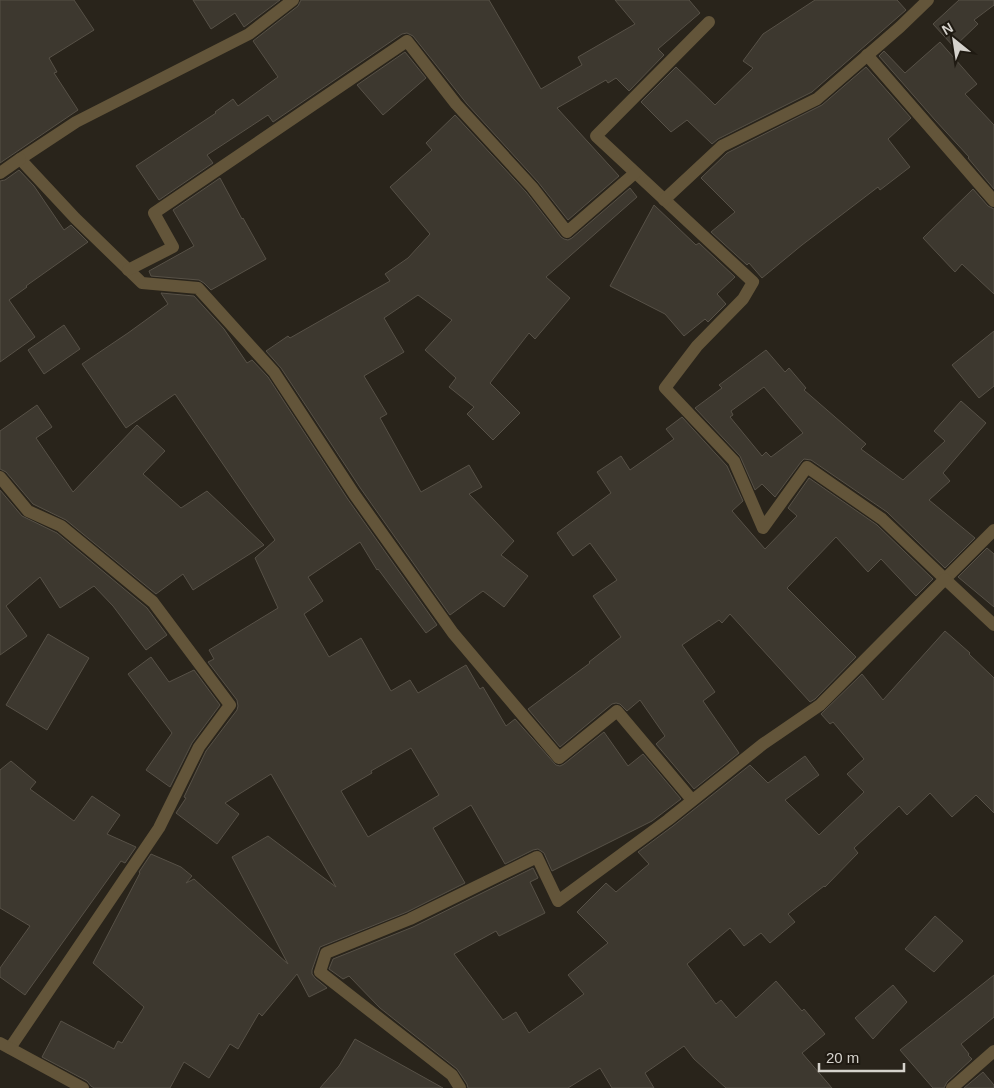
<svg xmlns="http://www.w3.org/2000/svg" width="994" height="1088" font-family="Arial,sans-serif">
<rect width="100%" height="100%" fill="#29241b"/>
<g fill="#3d382f" stroke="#575147" fill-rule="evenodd">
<polygon points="0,0 74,0 94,30 49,58 57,72 54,73 78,110 0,163"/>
<polygon points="193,0 280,0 244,27 235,13 211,29"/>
<polygon points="301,0 489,0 541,89 582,65 578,57 635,24 615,0 689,0 700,13 658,49 664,55 629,91 616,78 608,83 606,80 557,108 619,176 568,220 538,182 467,104 413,36 407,33 402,34 273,122 268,115 207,155 213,163 159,200 136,166 216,113 215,112 233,99 238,106 278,77 253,41 298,6"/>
<polygon points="815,0 897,0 906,10 812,92 718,139 712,144 687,120 671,132 641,102 676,67 715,105 753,68 743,61 763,34"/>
<polygon points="959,0 994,0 994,5 974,20 978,24 954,47 933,24"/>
<polygon points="940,42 977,84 965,94 994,125 994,189 968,158 969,157 935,120 879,56 884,51 905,73"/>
<polygon points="405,52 426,78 383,115 357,85"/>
<polygon points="866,67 911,118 888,139 910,167 880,190 878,187 802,245 762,278 749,263 747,265 711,232 735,212 701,178 727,153 822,105"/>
<polygon points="455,115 526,192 561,237 564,239 568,240 572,238 630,188 637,197 546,277 570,298 535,339 529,333 490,383 520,413 493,440 467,414 474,407 449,387 456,378 425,350 452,320 418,295 384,318 404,352 364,376 387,414 380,418 421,492 469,465 482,487 469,494 514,541 501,555 528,576 504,607 483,591 450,615 361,489 281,368 266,351 288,336 290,338 390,281 385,274 408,258 430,234 390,187 432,150 426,143"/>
<polygon points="19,170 34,186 64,230 71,225 88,242 26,286 27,287 9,300 35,337 0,362 0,181 5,180"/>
<polygon points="220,178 242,219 243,218 266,259 211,290 204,283 199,280 151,276 149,271 194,246 173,210"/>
<polygon points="973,189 988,206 994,209 994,294 962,264 955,272 923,238"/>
<polygon points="654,205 696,245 699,243 735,277 717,294 726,304 708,322 705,319 684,336 665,314 610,286"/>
<path d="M161 293 194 296 224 329 247 363 252 360 268 377 347 498 437 625 426 633 378 569 377 570 360 542 308 577 323 601 304 614 329 657 361 638 391 691 410 680 418 693 466 665 480 689 483 687 506 726 515 719 556 765 560 766 564 764 604 732 628 766 643 754 681 799 652 821 552 871 544 853 538 849 533 850 505 864 471 805 433 828 465 883 407 912 320 947 312 970V974L315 978 327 988 309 997 297 974 262 1016 259 1013 238 1049 230 1044 209 1078 184 1062 170 1088H94L91 1086 87 1081 42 1057 61 1021 114 1049 118 1041 122 1043 144 1007 93 963 140 873 139 872 151 854 181 867 192 876 186 883 194 879 288 964 232 857 268 836 336 887 271 774 225 803 239 814 217 844 176 813 186 798 184 797 206 751 237 710 238 706 237 700 208 662 214 659 209 650 278 608 255 558 275 540 175 394 126 428 82 364 128 333 168 304ZM411 748 439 795 368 837 341 791 372 773 371 771Z"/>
<polygon points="64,325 80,349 44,374 28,350"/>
<polygon points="994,331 994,386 979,398 952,365"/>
<path d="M766 350 785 372 789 368 806 388 804 390 866 444 861 449 903 480 945 441 934 431 961 401 986 423 943 473 950 481 929 500 975 538 945 568 887 512 811 460 804 459 801 462 775 497 762 484 755 490 740 456 695 408 722 388 719 385ZM764 387 803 433 771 457 766 452 762 456 730 417 733 415 731 411Z"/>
<polygon points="37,405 52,427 36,438 73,492 137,425 165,451 143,474 181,508 207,491 264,545 193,590 183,574 156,594 66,520 33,504 6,472 0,469 0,431"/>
<polygon points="682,417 727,466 743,501 732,511 765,549 797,516 788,508 809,478 877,525 933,579 916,596 881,559 868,572 836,537 787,588 856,657 815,699 810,702 730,614 722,623 719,620 682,645 715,692 703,701 739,753 694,789 656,744 665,736 640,700 627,711 620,704 616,703 612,704 560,747 528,709 590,663 589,662 621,637 593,596 617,580 590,543 573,556 557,533 611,493 597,472 621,456 630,470 674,439 666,429"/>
<polygon points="0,490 22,516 57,533 147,608 167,635 146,650 113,606 94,586 60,608 40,577 6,606 27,636 0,655"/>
<polygon points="987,548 994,554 994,607 958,577"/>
<polygon points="945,631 970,653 969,654 994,678 994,813 976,795 952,817 930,793 907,815 899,806 854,848 858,853 825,887 824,886 788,914 795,922 770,943 761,933 744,946 730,928 687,964 716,1004 721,1000 736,1018 776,981 802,1011 804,1009 825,1034 802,1053 832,1088 726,1088 694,1059 684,1046 645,1073 654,1088 612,1088 600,1068 568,1088 468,1088 467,1084 457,1069 380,1008 349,976 343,979 329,969 333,959 413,927 533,868 538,878 530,882 545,913 499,936 496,931 454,954 503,1020 516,1012 529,1033 584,994 568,975 608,943 577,912 606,883 616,892 649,864 638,852 673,826 750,765 768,783 805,756 819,775 785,800 819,835 864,792 847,774 864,759 833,722 830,724 821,714 862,674 883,700"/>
<polygon points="48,634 89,658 47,730 6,705"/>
<polygon points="151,657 169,682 194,670 220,705 192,743 170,787 146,770 172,733 128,674"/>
<polygon points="11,761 36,782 30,789 74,821 92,796 120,815 107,834 136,847 125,863 121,861 25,995 0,977 0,968 30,926 0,908 0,770"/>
<polygon points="935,916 963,941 934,972 905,949"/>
<polygon points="994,975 994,1017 961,1044 969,1054 968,1055 972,1059 947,1082 944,1088 933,1088 900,1050"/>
<polygon points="893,985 907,1002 873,1039 855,1018"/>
<polygon points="355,1039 443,1088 320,1088 339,1066"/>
<polygon points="983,1072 994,1085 994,1088 964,1088"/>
</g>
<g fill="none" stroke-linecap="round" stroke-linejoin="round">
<g stroke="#63553a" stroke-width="12">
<polyline points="293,0 249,34 76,122 20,159 75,218 142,283 198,288 274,372 354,494 453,633 559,758 617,711 692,800"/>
<polyline points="709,22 596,136 753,282 743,299 697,346 665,388 734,461 763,528 807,467 882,519 945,579 994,530"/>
<polyline points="867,55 994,201"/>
<polyline points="0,173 20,159"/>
<polyline points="664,200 722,146 817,99 900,27 928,0"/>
<polyline points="128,270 173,247 154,213 407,41 456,104 532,187 567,232 635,173"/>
<polyline points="0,477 28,511 61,526 153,602 230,705 199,747 159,828 10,1048"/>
<polyline points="0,1043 83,1088"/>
<polyline points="460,1088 452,1075 320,972 326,953 410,919 537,857 558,901 668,820 763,744 820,705 945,579 994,625"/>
<polyline points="952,1088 994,1051"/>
</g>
</g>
<g transform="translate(954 40) rotate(330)" stroke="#1f1a12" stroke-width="4" paint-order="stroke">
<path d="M0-4L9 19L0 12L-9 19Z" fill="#d5d2cc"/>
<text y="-8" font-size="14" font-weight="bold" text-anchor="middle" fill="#d5d2cc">N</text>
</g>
<path d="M819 1063v8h85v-8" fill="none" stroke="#d5d2cc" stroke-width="2.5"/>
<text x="826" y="1063" font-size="15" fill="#d5d2cc" stroke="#1f1a12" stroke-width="4" paint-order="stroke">20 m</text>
</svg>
